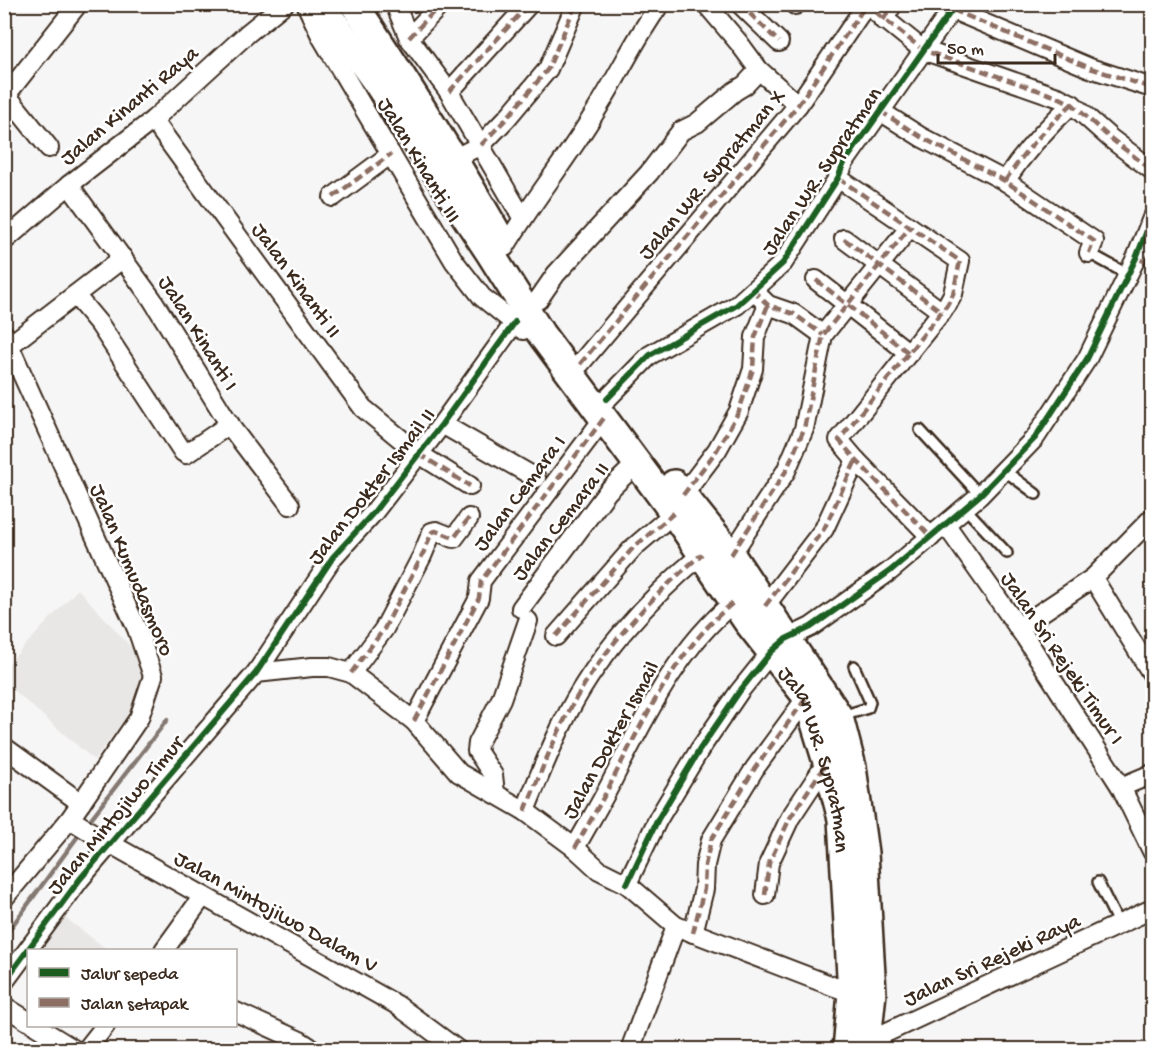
<svg xmlns="http://www.w3.org/2000/svg" width="1157" height="1054" font-family="'Gochi Hand',sans-serif">
<rect width="100%" height="100%" fill="#f7f6f6"/>
<filter id="ink" filterUnits="userSpaceOnUse"><feTurbulence type="fractalNoise" baseFrequency=".0167" numOctaves="2"/><feDisplacementMap in="SourceGraphic" scale="12" xChannelSelector="R" yChannelSelector="G"/><feConvolveMatrix kernelMatrix="1 2 1 2 8 2 1 2 1" color-interpolation-filters="sRGB"/></filter>
<g filter="url(#ink)">
<g fill="#e9e7e6">
<polygon points="78,589 142,659 142,685 134,709 94,760 5,683 4,668"/>
<polygon points="60,914 108,950 44,950 36,945"/>
</g>
<g fill="none" stroke-linecap="round" stroke-linejoin="round">
<g stroke="#847972" stroke-width="4.5">
<polyline points="86,825 167,720"/>
<polyline points="4,937 81,832"/>
</g>
<g stroke="#3b2a1e" stroke-width="14">
<g id="lane">
<polyline points="1089,253 1127,274"/>
<polyline points="920,430 980,495"/>
<polyline points="1005,471 1036,494"/>
<polyline points="965,508 1007,553"/>
<polyline points="842,716 868,708 870,702 854,666"/>
<polyline points="1098,882 1119,925"/>
</g>
</g>
<g stroke="#3b2a1e" stroke-width="22">
<g id="street">
<polyline points="306,4 322,38 454,261 482,297 523,330"/>
<polyline points="395,4 409,38 449,92 523,219"/>
<polyline points="706,4 739,43 759,70 798,105"/>
<polyline points="740,4 779,42"/>
<polyline points="795,4 795,5"/>
<polyline points="866,4 923,50 1060,98 1072,104 1110,138 1152,170"/>
<polyline points="953,10 1090,68 1152,88"/>
<polyline points="883,20 893,4"/>
<polyline points="409,38 441,4"/>
<polyline points="4,92 49,148"/>
<polyline points="449,92 529,4"/>
<polyline points="7,94 78,4"/>
<polyline points="880,111 921,137 1005,181 1094,241 1089,253"/>
<polyline points="153,120 363,408 419,454 470,486"/>
<polyline points="443,164 481,145 507,118 548,69 576,4"/>
<polyline points="838,178 960,261 953,294 947,305 839,440 856,460 931,537"/>
<path d="M1005 181C1025 151 1046 128 1072 104"/>
<polyline points="69,185 152,299 233,430 290,505"/>
<polyline points="333,197 391,154"/>
<polyline points="844,239 942,312"/>
<polyline points="4,241 69,185 153,120 248,33 284,4"/>
<path d="M505 247C532 202 566 160 594 114 618 77 634 40 660 4"/>
<polyline points="816,280 909,353"/>
<polyline points="75,295 100,325 183,452 186,454 230,424"/>
<polyline points="761,298 768,305 794,314 823,335"/>
<polyline points="538,300 556,274 649,173 681,131 697,123 735,91 745,85 759,70"/>
<polyline points="4,334 137,629 153,676 139,718 70,819 4,898"/>
<polyline points="10,345 123,258"/>
<polyline points="580,364 798,105 866,5"/>
<polyline points="607,399 650,355 737,305 783,263 838,178 844,163 956,4"/>
<polyline points="442,424 536,478"/>
<polyline points="683,495 717,450 739,411 753,369 755,337 768,305"/>
<polyline points="946,525 1025,637 1121,787 1152,851"/>
<polyline points="731,555 786,471 804,429 823,335 910,227"/>
<polyline points="1093,578 1152,674"/>
<polyline points="765,606 824,529 856,460"/>
<polyline points="521,608 608,491 637,463"/>
<polyline points="1018,628 1093,578 1152,518"/>
<polyline points="556,636 633,548 674,513"/>
<polyline points="256,673 312,667 329,667 351,673 414,721 459,773 525,811 575,848 599,870 627,884 676,926 835,987 852,993 862,993"/>
<polyline points="351,673 384,629 422,556 432,532 436,531 454,538 469,518"/>
<polyline points="414,721 479,598 481,581 604,418"/>
<polyline points="4,747 81,803"/>
<polyline points="1121,787 1152,774"/>
<polyline points="495,793 493,775 477,751 478,743 501,699 528,621"/>
<path d="M525 811C537 781 549 751 563 723 594 658 648 599 702 554"/>
<polyline points="70,819 102,839 397,1005 458,1050"/>
<path d="M575 848C588 824 603 800 615 775 647 713 679 647 734 602"/>
<polyline points="627,884 658,819 700,749 739,692 771,652 786,639 811,627 890,571 980,495 1035,438 1087,359 1136,258 1152,218"/>
<polyline points="765,895 769,863 790,818 827,762"/>
<polyline points="693,933 704,889 705,865 711,840 755,768 807,697"/>
<polyline points="164,950 203,896"/>
<polyline points="4,982 80,879 256,673 333,557 374,512 442,424 515,322"/>
<polyline points="4,1006 28,1021"/>
<polyline points="236,1012 300,1041 314,1050"/>
<polyline points="36,1026 75,1050"/>
<polyline points="859,1044 868,1041 1152,909"/>
<polyline points="86,1050 105,1026"/>
<polyline points="630,1050 676,926"/>
</g>
</g>
<g stroke="#3b2a1e" stroke-width="32">
<g id="secondary">
<path id="s1" d="M320 4 378 84 490 253 541 334 674 513 747 621 807 697 827 762 842 819 852 993 847 1050"/>
<path d="M354 4C406 82 455 160 501 240"/>
<polyline points="674,484 731,555 839,717 852,767 864,853 872,993 866,1050"/>
</g>
</g>
<use href="#lane" stroke="#fff" stroke-width="9"/>
<use href="#street" stroke="#fff" stroke-width="18"/>
<use href="#secondary" stroke="#fff" stroke-width="27"/>
<g stroke="#8d6e63" stroke-width="4.5" stroke-dasharray="9 4.5" stroke-linecap="butt">
<polyline points="740,4 779,42"/>
<polyline points="795,4 795,5"/>
<polyline points="866,4 923,50 1060,98 1072,104 1110,138 1152,170"/>
<polyline points="953,10 1090,68 1152,88"/>
<polyline points="883,20 893,4"/>
<polyline points="409,38 441,4"/>
<polyline points="449,92 529,4"/>
<polyline points="880,111 921,137 1005,181 1094,241 1089,253"/>
<polyline points="481,145 507,118 548,69 576,4"/>
<polyline points="838,178 960,261 953,294 947,305 839,440 856,460 931,537"/>
<path d="M1005 181C1025 151 1046 128 1072 104"/>
<polyline points="333,197 391,154"/>
<polyline points="844,239 942,312"/>
<polyline points="1136,258 1152,264"/>
<polyline points="816,280 909,353"/>
<polyline points="753,290 768,305 794,314 823,335"/>
<polyline points="580,364 798,105 866,5"/>
<polyline points="419,454 470,486"/>
<polyline points="683,495 717,450 739,411 753,369 755,337 768,305"/>
<polyline points="731,555 786,471 804,429 823,335 910,227"/>
<polyline points="765,606 824,529 856,460"/>
<polyline points="556,636 633,548 674,513"/>
<polyline points="351,673 384,629 422,556 432,532 436,531 454,538 469,518"/>
<polyline points="414,721 479,598 481,581 604,418"/>
<path d="M525 811C537 781 549 751 563 723 594 658 648 599 702 554"/>
<path d="M575 848C588 824 603 800 615 775 647 713 679 647 734 602"/>
<polyline points="765,895 769,863 790,818 827,762"/>
<polyline points="693,933 704,889 705,865 711,840 755,768 807,697"/>
</g>
<g stroke="#fff" stroke-width="10">
<g id="cycleway">
<polyline points="607,399 650,355 737,305 783,263 838,178 844,163 956,4"/>
<polyline points="627,884 658,819 700,749 739,692 771,652 786,639 811,627 890,571 980,495 1035,438 1087,359 1136,258 1152,218"/>
<polyline points="4,982 80,879 256,673 333,557 374,512 442,424 515,322"/>
</g>
</g>
<use href="#cycleway" stroke="#1b5e20" stroke-width="6"/>
</g>
</g>
<g text-anchor="middle" stroke-width="5" stroke-linejoin="round" paint-order="stroke">
<g font-size="22" fill="#3b2a1e" stroke="#fff">
<text transform="translate(128 104) rotate(-40)" y="8">Jalan Kinanti Raya</text>
<text transform="translate(421 159) rotate(59)" y="8">Jalan Kinanti III</text>
<text transform="translate(820 170) rotate(-56)" y="8">Jalan WR. Supratman</text>
<text transform="translate(710 173) rotate(-50)" y="8">Jalan WR. Supratman X</text>
<text transform="translate(298 279) rotate(54)" y="8">Jalan Kinanti II</text>
<text transform="translate(200 332) rotate(58)" y="8">Jalan Kinanti I</text>
<text transform="translate(370 485) rotate(-52)" y="8">Jalan Dokter Ismail II</text>
<text transform="translate(518 492) rotate(-53)" y="8">Jalan Cemara I</text>
<text transform="translate(559 520) rotate(-52)" y="8">Jalan Cemara II</text>
<text transform="translate(134 569) rotate(67)" y="8">Jalan Kumudasmoro</text>
<text transform="translate(1064 657) rotate(56)" y="8">Jalan Sri Rejeki Timur I</text>
<text transform="translate(609 739) rotate(-61)" y="8">Jalan Dokter Ismail</text>
<text dy="8" stroke="none"><textPath href="#s1" startOffset="909">Jalan WR. Supratman</textPath></text>
<text transform="translate(114 814) rotate(-50)" y="8">Jalan Mintojiwo Timur</text>
<text transform="translate(277 910) rotate(29)" y="8">Jalan Mintojiwo Dalam V</text>
<text transform="translate(991 958) rotate(-25)" y="8">Jalan Sri Rejeki Raya</text>
</g>
</g>
<rect width="1157" height="1054" fill="none" stroke="#fff" stroke-width="24"/>
<rect x="12" y="12" width="1133" height="1030" fill="none" stroke="#3b2a1e" stroke-width="2" filter="url(#ink)"/>
<rect x="27" y="949" width="210" height="78" fill="#ffffff" stroke="#b1aaa5" stroke-width="1.5"/>
<rect x="39" y="968" width="30" height="9" fill="#1b5e20" stroke="#b1aaa5" stroke-width="1.5"/>
<text x="81" y="979" font-size="18" fill="#3b2a1e">Jalur sepeda</text>
<rect x="39" y="998" width="30" height="9" fill="#8d6e63" stroke="#b1aaa5" stroke-width="1.5"/>
<text x="81" y="1009" font-size="18" fill="#3b2a1e">Jalan setapak</text>
<path d="M938 54v9h117v-9" fill="none" stroke="#3b2a1e" stroke-width="3"/>
<text x="947" y="54" font-size="18" fill="#3b2a1e" stroke="#ffffff" stroke-width="4.5" paint-order="stroke">50 m</text>
</svg>
